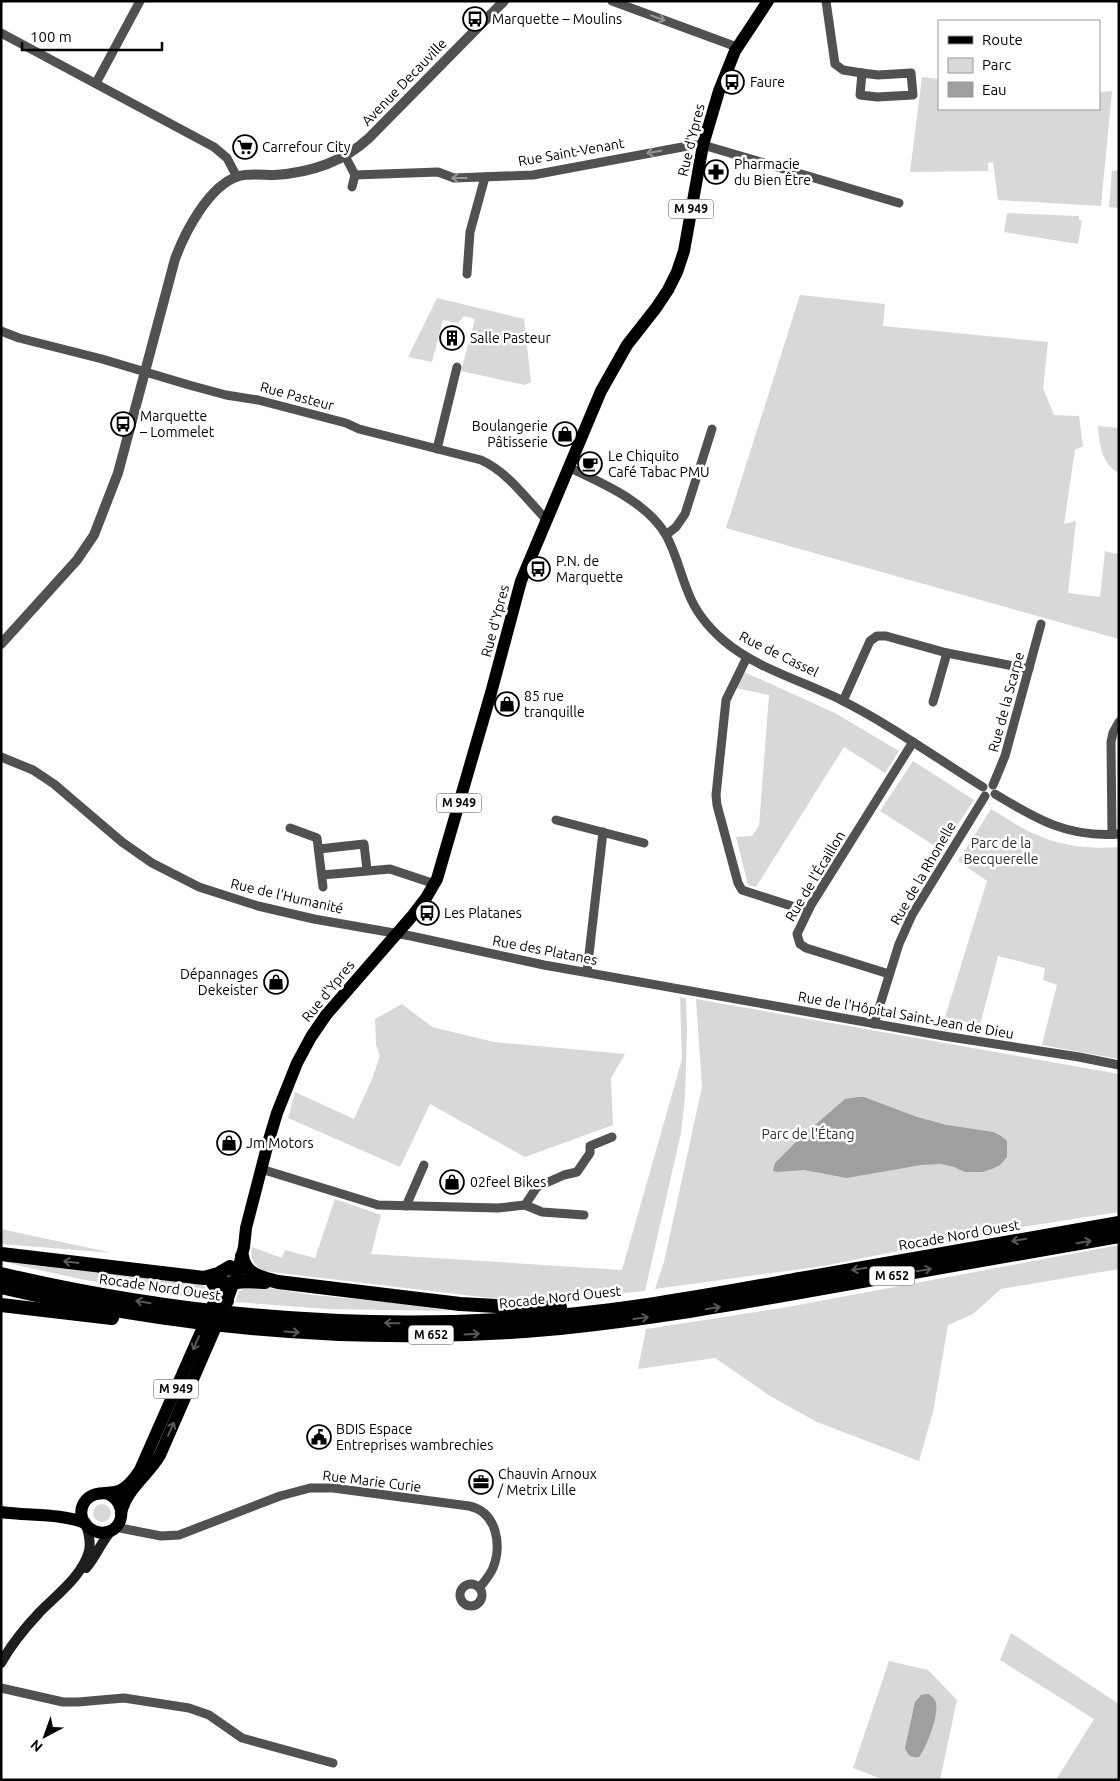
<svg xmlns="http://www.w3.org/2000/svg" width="1120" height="1781" font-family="Ubuntu,sans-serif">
<rect width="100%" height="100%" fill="#fff"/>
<g fill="#d8d8d8">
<polygon points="922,77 939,79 939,109 1099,109 1099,92 1112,91 1101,206 998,200 993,162 988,163 988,171 910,172"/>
<polygon points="1119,170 1119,208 1109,207 1112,171"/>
<polygon points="1007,213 1079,216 1079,220 1082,221 1078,244 1004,232"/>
<polygon points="800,295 885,304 883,326 1048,342 1043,388 1054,415 1079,416 1083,446 1075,450 1064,524 1076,521 1068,593 1100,597 1105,551 1116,554 1119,552 1119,639 726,528"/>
<polygon points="437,298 524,319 531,382 525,385 461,371 475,319 464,316 458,323 443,320 432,362 408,357"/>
<path d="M1098 426 1119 428V473C1102 465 1099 443 1098 426Z"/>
<polygon points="744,672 835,713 899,751 885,773 844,747 756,887 748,885 736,837 752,836 759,826 769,695 736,688"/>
<polygon points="913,761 974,800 941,850 880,811"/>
<path d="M991 809C1007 818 1024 831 1042 837 1067 847 1092 849 1119 847V1059L1042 1045 1057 985 1043 980 1045 968 998 956 980 1025 963 1021 961 1031 942 1027 987 881 958 861Z"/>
<path d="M680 997 686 998 687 1031 685 1097 681 1133 645 1291 539 1300 490 1298 263 1271C253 1265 250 1258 252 1247L282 1258 285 1250 315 1258 335 1199 381 1215 371 1254 622 1270 682 1059Z"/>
<polygon points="696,999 1119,1074 1119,1212 1004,1230 823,1266 655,1289 664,1262 702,1087"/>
<polygon points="402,1004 432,1027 494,1042 625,1054 611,1078 613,1125 525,1157 430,1104 400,1167 288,1118 295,1092 354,1119 372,1079 380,1056 376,1045 375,1019"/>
<polygon points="1,1229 113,1253 1,1244"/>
<polygon points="1119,1245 1119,1269 1001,1289 973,1314 948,1325 933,1412 919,1461 817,1422 770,1396 715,1358 638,1369 646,1329 782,1308"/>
<path d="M1 1261 196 1282 205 1286 209 1293 208 1299C138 1291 69 1278 1 1261Z"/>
<polygon points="249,1287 262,1287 313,1295 400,1303 450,1311 327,1309 235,1302 239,1291"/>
<circle cx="102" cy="1513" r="9"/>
<polygon points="1011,1633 1119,1704 1119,1780 1056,1780 1094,1719 1000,1660"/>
<polygon points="889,1661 928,1670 957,1700 940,1780 884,1780 853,1768"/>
</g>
<g fill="#9f9f9f">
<polygon points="859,1097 864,1097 917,1117 947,1125 993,1132 1001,1136 1007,1141 1007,1157 1000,1165 992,1169 982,1172 965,1172 954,1167 941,1164 921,1165 847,1178 804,1170 777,1172 773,1171 775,1163 799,1139 845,1099"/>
<path d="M928 1694C932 1696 935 1699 936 1703 939 1715 926 1748 919 1757 911 1758 908 1756 905 1748L915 1702 921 1695Z"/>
</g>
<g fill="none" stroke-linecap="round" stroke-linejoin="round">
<g stroke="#515151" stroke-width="9">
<polyline points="612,1 737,47"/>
<polyline points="826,1 835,64 843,70 862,73"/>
<polyline points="1,33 214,147 227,158 237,177"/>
<polygon points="862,73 878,75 911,73 913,95 877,97 860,95"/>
<polyline points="96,83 140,1"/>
<polyline points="345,156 355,175 438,172 454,178 533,175 693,145 703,145 899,203"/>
<polyline points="352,187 355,175"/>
<polyline points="467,274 470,232 485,177"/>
<path d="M1 331 19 338 102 359 189 385 226 395 258 400 346 423 359 429 481 460C508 472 526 499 546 519"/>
<polyline points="437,449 457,367"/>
<path d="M568 467C602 483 647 502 666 535 676 553 680 573 688 592 695 611 708 627 723 640 755 668 803 681 841 700 891 725 936 758 983 787"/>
<polyline points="666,535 676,527 685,514 712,429"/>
<polyline points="747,657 726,700 716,795 717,805 738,883 742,890 807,911"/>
<polyline points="843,701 870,641 877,636 886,636 947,653 1029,669"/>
<polyline points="933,702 947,653"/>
<polyline points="1,757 33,770 54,784 122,842 152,863 199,887 258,906 314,919 411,936 544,965 944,1036 1079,1057 1119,1065"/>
<polyline points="993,785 1005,756 1041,624"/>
<path d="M995 794C1036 819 1068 838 1119 834"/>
<polyline points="556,820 644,843"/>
<polyline points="290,828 317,838 323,887"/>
<polyline points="1112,834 1111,742 1113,733 1119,722"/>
<polyline points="319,849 364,844 367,870"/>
<polyline points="322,875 390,869 435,884"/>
<polyline points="587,972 603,832"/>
<polyline points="889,974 806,948 800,944 797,934 811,905 913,742"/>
<polyline points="874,1024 899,944 912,915 985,796"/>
<polyline points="261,1169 378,1205 498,1208 525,1205 537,1187 564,1175 577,1172 590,1153 590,1146 612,1137"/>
<polyline points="525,1205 542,1212 584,1215"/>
<polyline points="406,1206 424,1165"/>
<path d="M115 1527 161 1536 179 1535 280 1496 310 1488H333L469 1506C497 1512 502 1545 493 1568 490 1575 485 1581 480 1587"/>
<circle cx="471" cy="1595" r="11"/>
<polyline points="1,1688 63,1702 78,1702 124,1698 189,1708 209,1715 242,1738 333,1763"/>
</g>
<path stroke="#515151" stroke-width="10" d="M1 644 77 560 94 535 118 473 175 259C185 232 209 185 239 176 250 173 263 175 274 175 309 173 343 162 369 138L504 1"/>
<g stroke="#1e1e1e" stroke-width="10">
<path d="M86 1568C97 1556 101 1541 113 1529"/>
<path d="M1 1663C11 1645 24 1629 38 1614 55 1596 82 1577 89 1551 91 1542 89 1534 86 1525"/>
</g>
<g stroke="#000" stroke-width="12">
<path d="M105 1493C120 1497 128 1517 114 1529 95 1542 71 1518 86 1500 95 1490 108 1495 119 1491 128 1487 135 1478 140 1470L223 1282"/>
<path d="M1 1512C28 1516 61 1513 85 1523"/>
<path d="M121 1513C127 1488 148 1476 160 1455L227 1301 237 1273 244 1247 246 1228 268 1143 277 1113 297 1063 311 1037 326 1015 413 915 426 898 437 879 491 693 521 581 601 391 627 345 656 308 668 290 677 272 684 251 703 145 719 91 735 51 768 1"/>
</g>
<g stroke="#000" stroke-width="14">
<polyline points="1,1254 204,1278 218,1274 230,1267"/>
<path d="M242 1256C245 1275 262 1278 278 1282L460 1304 514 1307H560"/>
<path d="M1 1274C175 1315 352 1331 531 1318 621 1312 711 1295 800 1279 906 1260 1012 1241 1119 1223"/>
<polyline points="213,1283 227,1301"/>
<path d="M1 1287C173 1327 349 1344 525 1331 627 1323 728 1305 828 1287 925 1270 1022 1253 1119 1236"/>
<path d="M220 1287C235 1280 249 1281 265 1282"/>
<polyline points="1,1305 112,1318"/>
</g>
</g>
<defs><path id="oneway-shaft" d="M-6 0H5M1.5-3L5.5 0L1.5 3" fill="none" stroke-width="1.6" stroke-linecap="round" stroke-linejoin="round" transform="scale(1.25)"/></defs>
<g stroke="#979797">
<use href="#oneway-shaft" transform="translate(658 18) rotate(20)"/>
<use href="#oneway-shaft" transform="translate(654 152) rotate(170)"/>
<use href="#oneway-shaft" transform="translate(459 178) rotate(180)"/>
</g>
<g stroke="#595959">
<use href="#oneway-shaft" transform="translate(1019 1240) rotate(170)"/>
<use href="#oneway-shaft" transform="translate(1084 1242) rotate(-10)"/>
<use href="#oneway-shaft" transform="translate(71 1262) rotate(-173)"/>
<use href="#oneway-shaft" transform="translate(859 1269) rotate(170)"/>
<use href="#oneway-shaft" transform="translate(924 1270) rotate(-10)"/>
<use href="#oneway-shaft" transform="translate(143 1302) rotate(-171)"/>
<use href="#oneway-shaft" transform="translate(713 1308) rotate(-10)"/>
<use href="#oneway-shaft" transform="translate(641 1318) rotate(-8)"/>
<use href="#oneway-shaft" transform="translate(392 1323) rotate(-179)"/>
<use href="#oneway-shaft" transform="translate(292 1332) rotate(4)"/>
<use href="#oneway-shaft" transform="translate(472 1334) rotate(-3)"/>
<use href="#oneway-shaft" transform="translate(196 1343) rotate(114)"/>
<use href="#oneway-shaft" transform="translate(171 1429) rotate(-66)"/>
</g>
<defs>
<g id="bus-ring" transform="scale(1.25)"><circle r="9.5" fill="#fff" stroke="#000" stroke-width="1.5"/><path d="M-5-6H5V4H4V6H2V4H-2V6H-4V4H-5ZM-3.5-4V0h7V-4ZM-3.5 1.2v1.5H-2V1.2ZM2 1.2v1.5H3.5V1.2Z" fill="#000"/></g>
<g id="supermarket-ring" transform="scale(1.25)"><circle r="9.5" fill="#fff" stroke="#000" stroke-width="1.5"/><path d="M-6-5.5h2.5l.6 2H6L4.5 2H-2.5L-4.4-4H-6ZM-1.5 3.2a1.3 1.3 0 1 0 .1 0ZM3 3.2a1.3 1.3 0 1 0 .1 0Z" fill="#000"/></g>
<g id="pharmacy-ring" transform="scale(1.25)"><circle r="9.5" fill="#fff" stroke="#000" stroke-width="1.5"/><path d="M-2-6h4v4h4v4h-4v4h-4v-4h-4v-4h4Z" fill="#000"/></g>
<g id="building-ring" transform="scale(1.25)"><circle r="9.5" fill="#fff" stroke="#000" stroke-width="1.5"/><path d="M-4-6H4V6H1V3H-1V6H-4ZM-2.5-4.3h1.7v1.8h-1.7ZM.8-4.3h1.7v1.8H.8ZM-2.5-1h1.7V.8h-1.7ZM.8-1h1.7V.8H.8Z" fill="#000"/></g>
<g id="shop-ring" transform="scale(1.25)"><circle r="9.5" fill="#fff" stroke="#000" stroke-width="1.5"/><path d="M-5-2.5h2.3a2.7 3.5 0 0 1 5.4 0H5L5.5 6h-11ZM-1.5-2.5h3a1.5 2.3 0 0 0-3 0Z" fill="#000"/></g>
<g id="cafe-ring" transform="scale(1.25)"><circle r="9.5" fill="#fff" stroke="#000" stroke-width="1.5"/><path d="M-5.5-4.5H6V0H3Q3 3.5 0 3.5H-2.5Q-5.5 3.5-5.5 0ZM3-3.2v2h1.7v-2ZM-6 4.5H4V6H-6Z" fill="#000"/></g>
<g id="civic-ring" transform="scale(1.25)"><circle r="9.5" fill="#fff" stroke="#000" stroke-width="1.5"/><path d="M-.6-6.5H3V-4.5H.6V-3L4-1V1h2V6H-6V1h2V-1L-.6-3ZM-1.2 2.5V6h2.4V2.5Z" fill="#000"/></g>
<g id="office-ring" transform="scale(1.25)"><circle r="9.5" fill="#fff" stroke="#000" stroke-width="1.5"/><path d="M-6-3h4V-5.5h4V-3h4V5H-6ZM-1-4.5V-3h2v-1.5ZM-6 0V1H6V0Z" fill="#000"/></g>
</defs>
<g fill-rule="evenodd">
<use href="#bus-ring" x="475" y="19"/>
<use href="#bus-ring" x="732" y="82"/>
<use href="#supermarket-ring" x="245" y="147"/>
<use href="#pharmacy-ring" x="716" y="172"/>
<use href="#building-ring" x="452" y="338"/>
<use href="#bus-ring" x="123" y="424"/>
<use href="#shop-ring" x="565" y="434"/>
<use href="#cafe-ring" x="590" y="464"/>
<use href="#bus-ring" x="538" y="569"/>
<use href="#shop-ring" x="507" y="704"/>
<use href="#bus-ring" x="427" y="913"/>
<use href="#shop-ring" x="276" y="982"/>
<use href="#shop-ring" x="229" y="1143"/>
<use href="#shop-ring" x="452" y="1182"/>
<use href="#civic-ring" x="319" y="1437"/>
<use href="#office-ring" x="481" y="1482"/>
</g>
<g text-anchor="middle" stroke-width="5" stroke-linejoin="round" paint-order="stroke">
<g fill="#fff" stroke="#4c4c4c" stroke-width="1">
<rect x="668.5" y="199.5" width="45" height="19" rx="4"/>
<rect x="436.5" y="793.5" width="45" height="19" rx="4"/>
<rect x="869.5" y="1266.5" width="45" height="19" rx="4"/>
<rect x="408.5" y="1325.5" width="45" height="19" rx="4"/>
<rect x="153.5" y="1379.5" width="45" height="19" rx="4"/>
</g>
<g font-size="12" font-weight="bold" fill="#000">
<text x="691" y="213">M 949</text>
<text x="459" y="807">M 949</text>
<text x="892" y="1280">M 652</text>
<text x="431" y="1339">M 652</text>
<text x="176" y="1393">M 949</text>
</g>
<g font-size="14" fill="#000" stroke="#fff" text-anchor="start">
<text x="492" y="24">Marquette – Moulins</text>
<text x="750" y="87">Faure</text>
<text x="262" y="152">Carrefour City</text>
<text x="734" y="169">Pharmacie<tspan x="734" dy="16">du Bien Être</tspan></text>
<text x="470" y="343">Salle Pasteur</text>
<text x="140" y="421">Marquette<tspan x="140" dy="16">– Lommelet</tspan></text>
<text x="548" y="431" text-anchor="end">Boulangerie<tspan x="548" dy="16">Pâtisserie</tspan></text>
<text x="608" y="461">Le Chiquito<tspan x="608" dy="16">Café Tabac PMU</tspan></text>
<text x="556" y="566">P.N. de<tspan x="556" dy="16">Marquette</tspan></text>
<text x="524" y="701">85 rue<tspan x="524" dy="16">tranquille</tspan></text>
<text x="444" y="918">Les Platanes</text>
<text x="258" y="979" text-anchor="end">Dépannages<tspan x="258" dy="16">Dekeister</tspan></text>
<text x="246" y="1148">Jm Motors</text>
<text x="470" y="1187">02feel Bikes</text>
<text x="336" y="1434">BDIS Espace<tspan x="336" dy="16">Entreprises wambrechies</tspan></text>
<text x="498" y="1479">Chauvin Arnoux<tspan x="498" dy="16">/ Metrix Lille</tspan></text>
</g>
<g font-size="14" fill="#000" stroke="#fff">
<text transform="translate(404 82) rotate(-46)" y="5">Avenue Decauville</text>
<text transform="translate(691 140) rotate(-76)" y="5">Rue d'Ypres</text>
<text transform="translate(571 152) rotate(-10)" y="5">Rue Saint-Venant</text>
<text transform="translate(297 396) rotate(15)" y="5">Rue Pasteur</text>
<text transform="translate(495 621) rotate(-75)" y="5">Rue d'Ypres</text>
<text transform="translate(779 654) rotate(26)" y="5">Rue de Cassel</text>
<text transform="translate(1006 702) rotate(-75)" y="5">Rue de la Scarpe</text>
<text transform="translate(923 873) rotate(-60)" y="5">Rue de la Rhonelle</text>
<text transform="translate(815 876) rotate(-59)" y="5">Rue de l'Écaillon</text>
<text transform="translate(287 896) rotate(13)" y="5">Rue de l'Humanité</text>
<text transform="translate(545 950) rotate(11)" y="5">Rue des Platanes</text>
<text transform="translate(328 991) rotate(-51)" y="5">Rue d'Ypres</text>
<text transform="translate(906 1015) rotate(10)" y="5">Rue de l'Hôpital Saint-Jean de Dieu</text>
<text transform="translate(959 1235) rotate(-10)" y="5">Rocade Nord Ouest</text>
<text transform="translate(160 1287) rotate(8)" y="5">Rocade Nord Ouest</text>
<text transform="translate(560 1297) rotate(-6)" y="5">Rocade Nord Ouest</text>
<text transform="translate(372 1481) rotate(7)" y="5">Rue Marie Curie</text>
</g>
<g font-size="14" fill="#2f2f2f" stroke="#fff">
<text x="1001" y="848">Parc de la<tspan x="1001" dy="16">Becquerelle</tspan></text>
<text x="808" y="1139">Parc de l'Étang</text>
</g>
</g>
<rect width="1120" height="1781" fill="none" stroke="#000000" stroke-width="5"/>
<rect x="938" y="20" width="162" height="90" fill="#ffffff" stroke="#999999"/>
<rect x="948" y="36" width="25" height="8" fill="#000000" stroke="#999999"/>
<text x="982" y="45" font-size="15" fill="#000000">Route</text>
<rect x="948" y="58" width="25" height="15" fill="#d8d8d8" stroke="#999999"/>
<text x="982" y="70" font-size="15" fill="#000000">Parc</text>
<rect x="948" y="82" width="25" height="15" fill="#9f9f9f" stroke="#999999"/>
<text x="982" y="95" font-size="15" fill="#000000">Eau</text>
<g transform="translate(45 1736) rotate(221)" stroke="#ffffff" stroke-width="4" paint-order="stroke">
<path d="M0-4L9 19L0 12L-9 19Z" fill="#000000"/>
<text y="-8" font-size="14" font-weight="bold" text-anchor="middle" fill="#000000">N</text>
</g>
<path d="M22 42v8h140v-8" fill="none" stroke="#000000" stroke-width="2.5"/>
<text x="30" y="42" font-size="15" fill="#000000" stroke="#ffffff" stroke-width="4" paint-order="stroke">100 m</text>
</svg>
